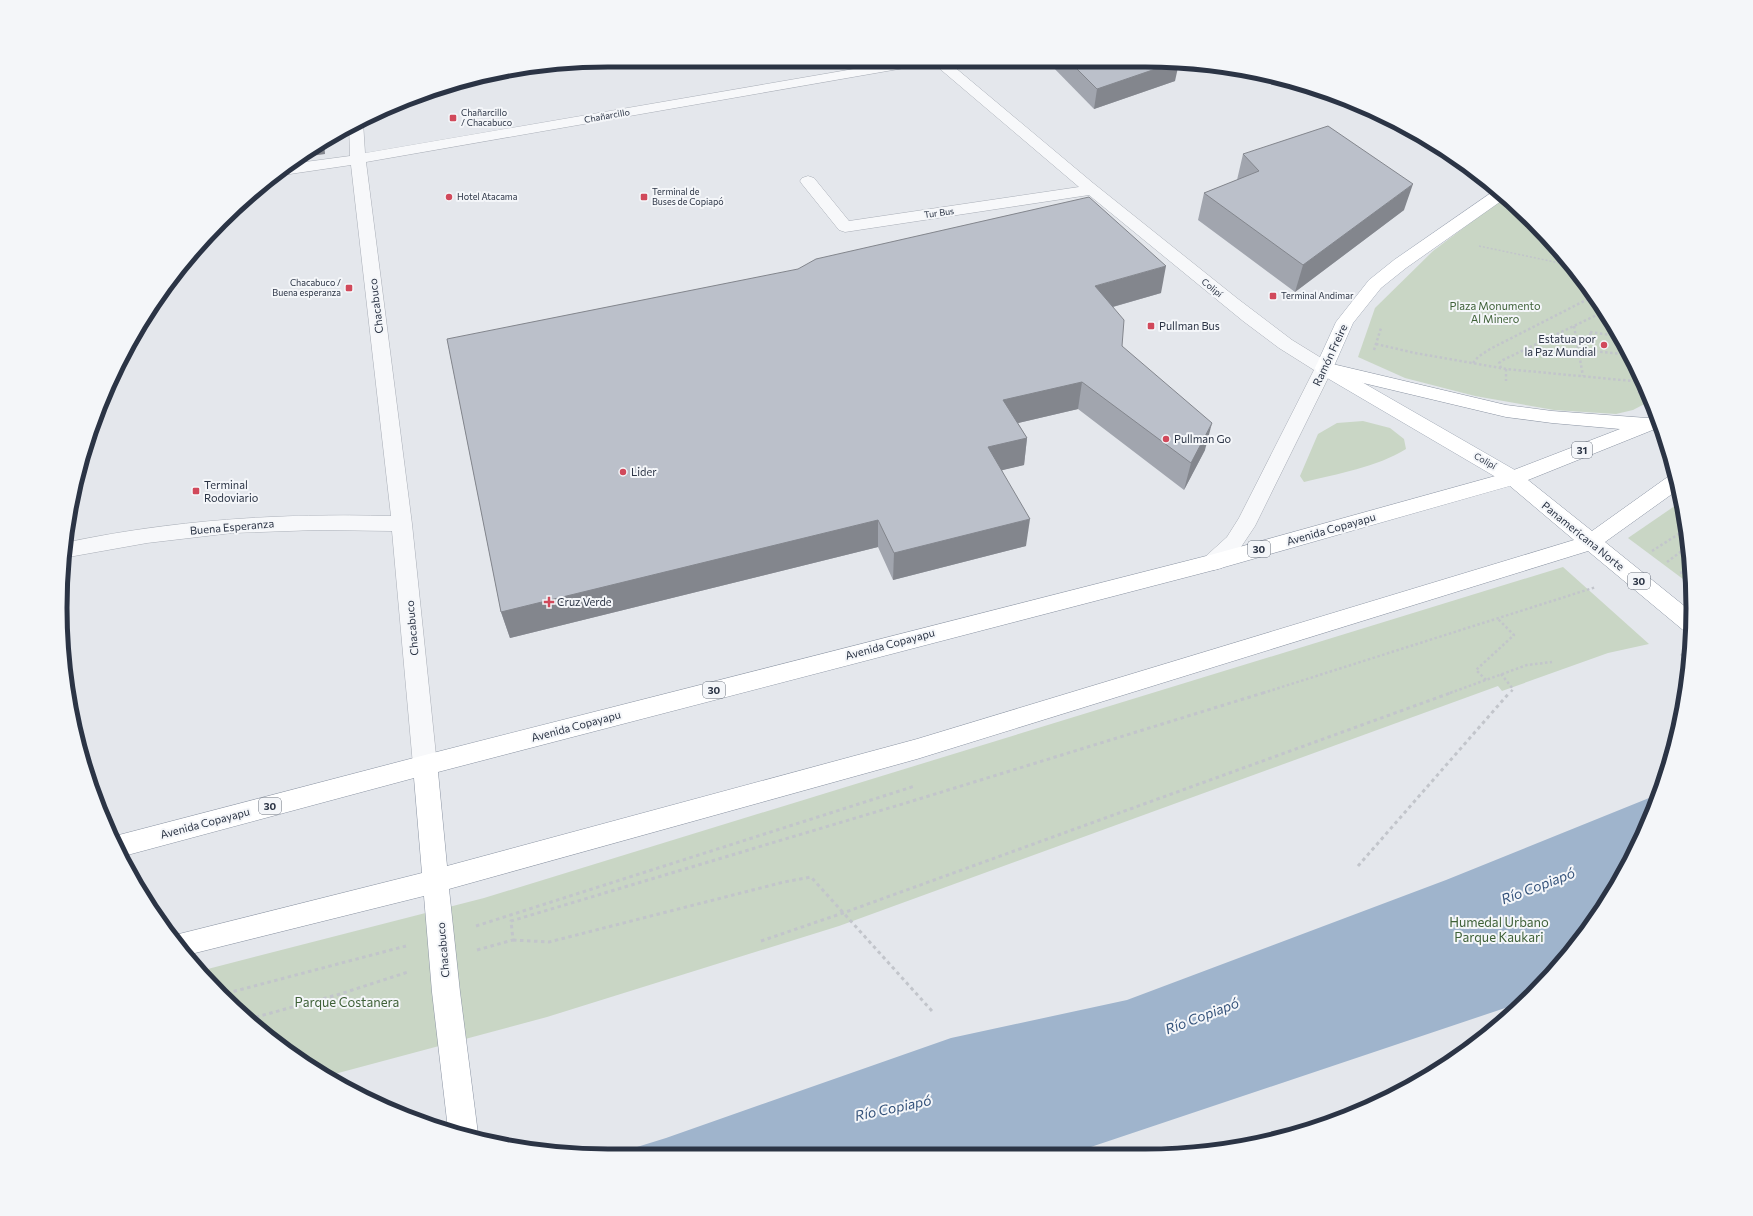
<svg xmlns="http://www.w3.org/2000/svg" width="1753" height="1216" font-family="Commissioner,sans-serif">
<rect width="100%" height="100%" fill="#e4e7ec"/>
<g fill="#c9d6c5">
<polygon points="1503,198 1533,221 1601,304 1652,400 1633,410 1616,414 1554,410 1475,396 1405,378 1358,357 1375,308 1433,251"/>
<path d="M1363 421 1390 428 1404 439 1406 449C1377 467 1337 474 1304 482L1300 476 1318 434 1337 423Z"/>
<polygon points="1682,501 1683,501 1691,585 1628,538"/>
<polygon points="1563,567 1649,644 1608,653 1502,691 1498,686 839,926 547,1017 327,1076 303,1064 220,995 200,971 484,898"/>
</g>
<polygon fill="#9fb4cc" points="1659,794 1651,818 1601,913 1532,996 1526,1001 1064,1156 608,1156 666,1138 951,1038 1127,1000 1446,880"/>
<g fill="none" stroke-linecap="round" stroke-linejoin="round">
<g stroke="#a9aeb7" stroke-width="1">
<path id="minor" d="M906 60H946L1093 183 1238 299 1292 340 1331 364 1333 368 1255 526 1241 547 1222 568 1214 570 1206 568 1203 562 1206 556 1227 537 1239 518 1314 370 1279 348 1243 321 1089 195 845 232 839 230 802 184 800 181 802 178 808 176 814 178 849 221 1079 187 933 63 366 162 412 524 437 765 434 772 425 775 416 772 413 765 392 531 317 530 232 533 147 543 63 558 64 543C172 520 280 513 391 516L351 165 283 175 279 174 290 164 350 156 349 126 361 119 363 122 365 153Z"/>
</g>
<g stroke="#a3abb8" stroke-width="1">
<polygon id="major" points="1494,191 1504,199 1406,268 1381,288 1353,323 1334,366 1520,473 1523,478 1520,483 1513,485 1506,483 1317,372 1315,368 1336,322 1369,280 1394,260"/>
</g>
<g stroke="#8b94a3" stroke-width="1">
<path id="highway" d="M1324 362 1506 405 1552 411 1647 418 1656 415 1660 427 1528 480 1592 531 1669 476 1674 474 1679 489 1605 542 1693 613 1691 632 1683 630 1588 551 917 759 449 889 460 992 478 1134 476 1138 448 1129 432 992 424 896 187 955 171 936 422 873 414 778 120 857 112 837 115 836 425 755 1214 554 1506 473 1620 429 1552 423 1506 417 1317 372 1315 368 1317 364ZM1510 486 1574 540 917 739 447 866 438 772 1214 570Z"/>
</g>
<g stroke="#c2c5cb" stroke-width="1.5" stroke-dasharray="2 2" stroke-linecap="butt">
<polyline points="1518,218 1524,214"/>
<polyline points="1479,246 1569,265"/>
<polyline points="1590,298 1594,296"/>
</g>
<g stroke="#c2c5cb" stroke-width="2.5" stroke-dasharray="2.5 2.5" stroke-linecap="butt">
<polyline points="1574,326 1583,376"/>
<polygon points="1590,332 1618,336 1621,354 1594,351"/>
<polyline points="1577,340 1592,342"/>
<polyline points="1376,344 1415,353 1506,369 1643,382"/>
<polyline points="1374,350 1381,328"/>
<polyline points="1473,363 1478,357 1490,349 1592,297"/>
<polyline points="1501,368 1499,363 1503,360 1605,311"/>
<polyline points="1506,369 1506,381"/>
<polyline points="1638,393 1646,389"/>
<polyline points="1652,551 1685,530"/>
<polyline points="1667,562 1687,547"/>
<polyline points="1680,573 1689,570"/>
<polyline points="1681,654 1688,660"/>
<polyline points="1501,674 1513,689 1510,693"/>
<polyline points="1486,680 1476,670 1514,635 1498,619"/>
<polyline points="1263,693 1596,587"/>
<polyline points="1450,693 1527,665 1552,662"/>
</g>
<g stroke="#c2c5cb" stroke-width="3" stroke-dasharray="3.5 3.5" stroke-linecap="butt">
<polyline points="1358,866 1510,692"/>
<polyline points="476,926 915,786"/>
<polyline points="513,940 549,942 784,882 811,877 932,1011"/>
<polyline points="761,941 843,913 1453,692"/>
<polyline points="477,950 513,940 511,921 919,799 1266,692"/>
<polyline points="220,995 406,946"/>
<polyline points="249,1019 340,994 408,972"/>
</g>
<use href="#minor" fill="#f7f8fa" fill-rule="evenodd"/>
<use href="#major" fill="#fff" fill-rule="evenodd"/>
<use href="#highway" fill="#fff" fill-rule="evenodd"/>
</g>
<g fill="#a1a5ae">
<polygon points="1046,60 1145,60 1175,81 1094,109"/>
<polygon points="1243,154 1404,210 1295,292 1198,220 1204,193 1237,180"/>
<polygon points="1161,293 1113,307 1122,346 1205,450 1184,490 1078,409 1018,423 1027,438 1024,465 1002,470 1026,546 893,580 878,547 510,638 501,612 447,339"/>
</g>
<g fill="#83868d">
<polygon points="1173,63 1179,63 1175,81 1094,109 1097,89"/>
<polygon points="324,141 325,154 297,158 304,152"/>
<polygon points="1413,184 1404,210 1295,292 1303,265"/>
<polygon points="1166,266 1161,293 1091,313 1095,286"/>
<polygon points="1082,382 1078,409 1001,427 1003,400"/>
<polygon points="1212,423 1205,450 1184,490 1191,463"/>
<polygon points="1027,438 1024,465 986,474 988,447"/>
<polygon points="1030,519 1026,546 893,580 894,553"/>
<polygon points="878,520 878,547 510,638 501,612"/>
</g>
<g fill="#bbc0ca" stroke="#83868d">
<polygon points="1068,60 1145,60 1173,63 1097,89"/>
<polygon points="1328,126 1413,184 1303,265 1204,193 1259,171 1243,154"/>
<polygon points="1089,197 1166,266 1095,286 1124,320 1122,346 1212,423 1191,463 1082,382 1003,400 1027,438 988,447 1030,519 894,553 878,520 501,612 447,339 798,269 816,259"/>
</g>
<g fill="#d1495b" stroke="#f4f6f9" stroke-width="1.5">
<rect x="449" y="114" width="8" height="8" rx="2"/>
<circle cx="449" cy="197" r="4"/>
<rect x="640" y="193" width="8" height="8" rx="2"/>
<rect x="345" y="284" width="8" height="8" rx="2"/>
<rect x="1269" y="292" width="8" height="8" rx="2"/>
<rect x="1147" y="322" width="8" height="8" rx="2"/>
<circle cx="1604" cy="345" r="4"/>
<circle cx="1166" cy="439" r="4"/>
<circle cx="623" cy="472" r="4"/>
<rect x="192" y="487" width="8" height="8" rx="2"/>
<path d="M547 596h4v4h4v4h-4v4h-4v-4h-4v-4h4z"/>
</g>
<g text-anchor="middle" stroke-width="4" stroke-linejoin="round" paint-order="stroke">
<g font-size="9" fill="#2b3445" stroke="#f4f6f9" text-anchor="start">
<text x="461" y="116">Chañarcillo<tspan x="461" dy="10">/ Chacabuco</tspan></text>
<text x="652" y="195">Terminal de<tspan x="652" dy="10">Buses de Copiapó</tspan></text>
<text x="457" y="200">Hotel Atacama</text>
<text x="341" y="286" text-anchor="end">Chacabuco /<tspan x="341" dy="10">Buena esperanza</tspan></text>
<text x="1281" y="299">Terminal Andimar</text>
</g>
<g font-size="9" fill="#2b3445" stroke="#f4f6f9">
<text transform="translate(607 116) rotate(-10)" y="3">Chañarcillo</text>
<text transform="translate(939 213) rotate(-8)" y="3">Tur Bus</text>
<text transform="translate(1212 288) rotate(39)" y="3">Colipí</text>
<text transform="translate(1485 461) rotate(30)" y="3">Colipí</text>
</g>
<g fill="#f4f6f9" stroke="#676e7b" stroke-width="1">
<rect x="1572" y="442" width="20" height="16" rx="3"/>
<rect x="1248" y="541" width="22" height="16" rx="3"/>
<rect x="1628" y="573" width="22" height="16" rx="3"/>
<rect x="703" y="682" width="22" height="16" rx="3"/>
<rect x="259" y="798" width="22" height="16" rx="3"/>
</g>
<g font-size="10" font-weight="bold" fill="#2b3445">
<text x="1582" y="454">31</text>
<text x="1259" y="553">30</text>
<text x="1639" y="585">30</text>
<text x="714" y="694">30</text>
<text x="270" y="810">30</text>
</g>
<g font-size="11" fill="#2b3445" stroke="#f4f6f9">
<text transform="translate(376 306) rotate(-97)" y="4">Chacabuco</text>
<text transform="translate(1330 355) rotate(-65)" y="4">Ramón Freire</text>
<text transform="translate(232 527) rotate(-5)" y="4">Buena Esperanza</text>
<text transform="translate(1331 529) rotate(-16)" y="4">Avenida Copayapu</text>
<text transform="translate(1583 536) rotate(39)" y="4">Panamericana Norte</text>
<text transform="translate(412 628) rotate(-95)" y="4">Chacabuco</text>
<text transform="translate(890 644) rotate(-15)" y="4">Avenida Copayapu</text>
<text transform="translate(576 726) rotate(-15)" y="4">Avenida Copayapu</text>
<text transform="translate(205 823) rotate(-15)" y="4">Avenida Copayapu</text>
<text transform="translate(443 950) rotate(-95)" y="4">Chacabuco</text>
</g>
<g font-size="11" fill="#3f6138" stroke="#f4f6f9">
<text x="1495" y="310">Plaza Monumento<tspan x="1495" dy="13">Al Minero</tspan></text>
</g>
<g font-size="11" fill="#2b3445" stroke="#f4f6f9" text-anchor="start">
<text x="1159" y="330">Pullman Bus</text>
<text x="1596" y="343" text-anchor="end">Estatua por<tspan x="1596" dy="13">la Paz Mundial</tspan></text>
<text x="1174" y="443">Pullman Go</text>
<text x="631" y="476">Lider</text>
<text x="204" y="489">Terminal<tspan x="204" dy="13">Rodoviario</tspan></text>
<text x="557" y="606">Cruz Verde</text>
</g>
<g font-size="13" fill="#3f6138" stroke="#f4f6f9">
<text x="1499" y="927">Humedal Urbano<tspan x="1499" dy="15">Parque Kaukari</tspan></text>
<text x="347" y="1007">Parque Costanera</text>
</g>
<g font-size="14" font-style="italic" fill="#34527a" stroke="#f4f6f9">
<text transform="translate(1538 886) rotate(-21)" y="5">Río Copiapó</text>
<text transform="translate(1202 1016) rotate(-21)" y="5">Río Copiapó</text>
<text transform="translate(893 1108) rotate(-12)" y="5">Río Copiapó</text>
</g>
</g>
<path d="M0 0H1753V1216H0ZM608 67H1145A541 541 0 0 1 1686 608V608A541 541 0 0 1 1145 1149H608A541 541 0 0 1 67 608V608A541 541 0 0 1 608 67Z" fill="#f4f6f9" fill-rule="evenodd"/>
<path fill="none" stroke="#2b3445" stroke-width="5" d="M608 67H1145A541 541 0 0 1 1686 608V608A541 541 0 0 1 1145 1149H608A541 541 0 0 1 67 608V608A541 541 0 0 1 608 67Z"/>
</svg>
